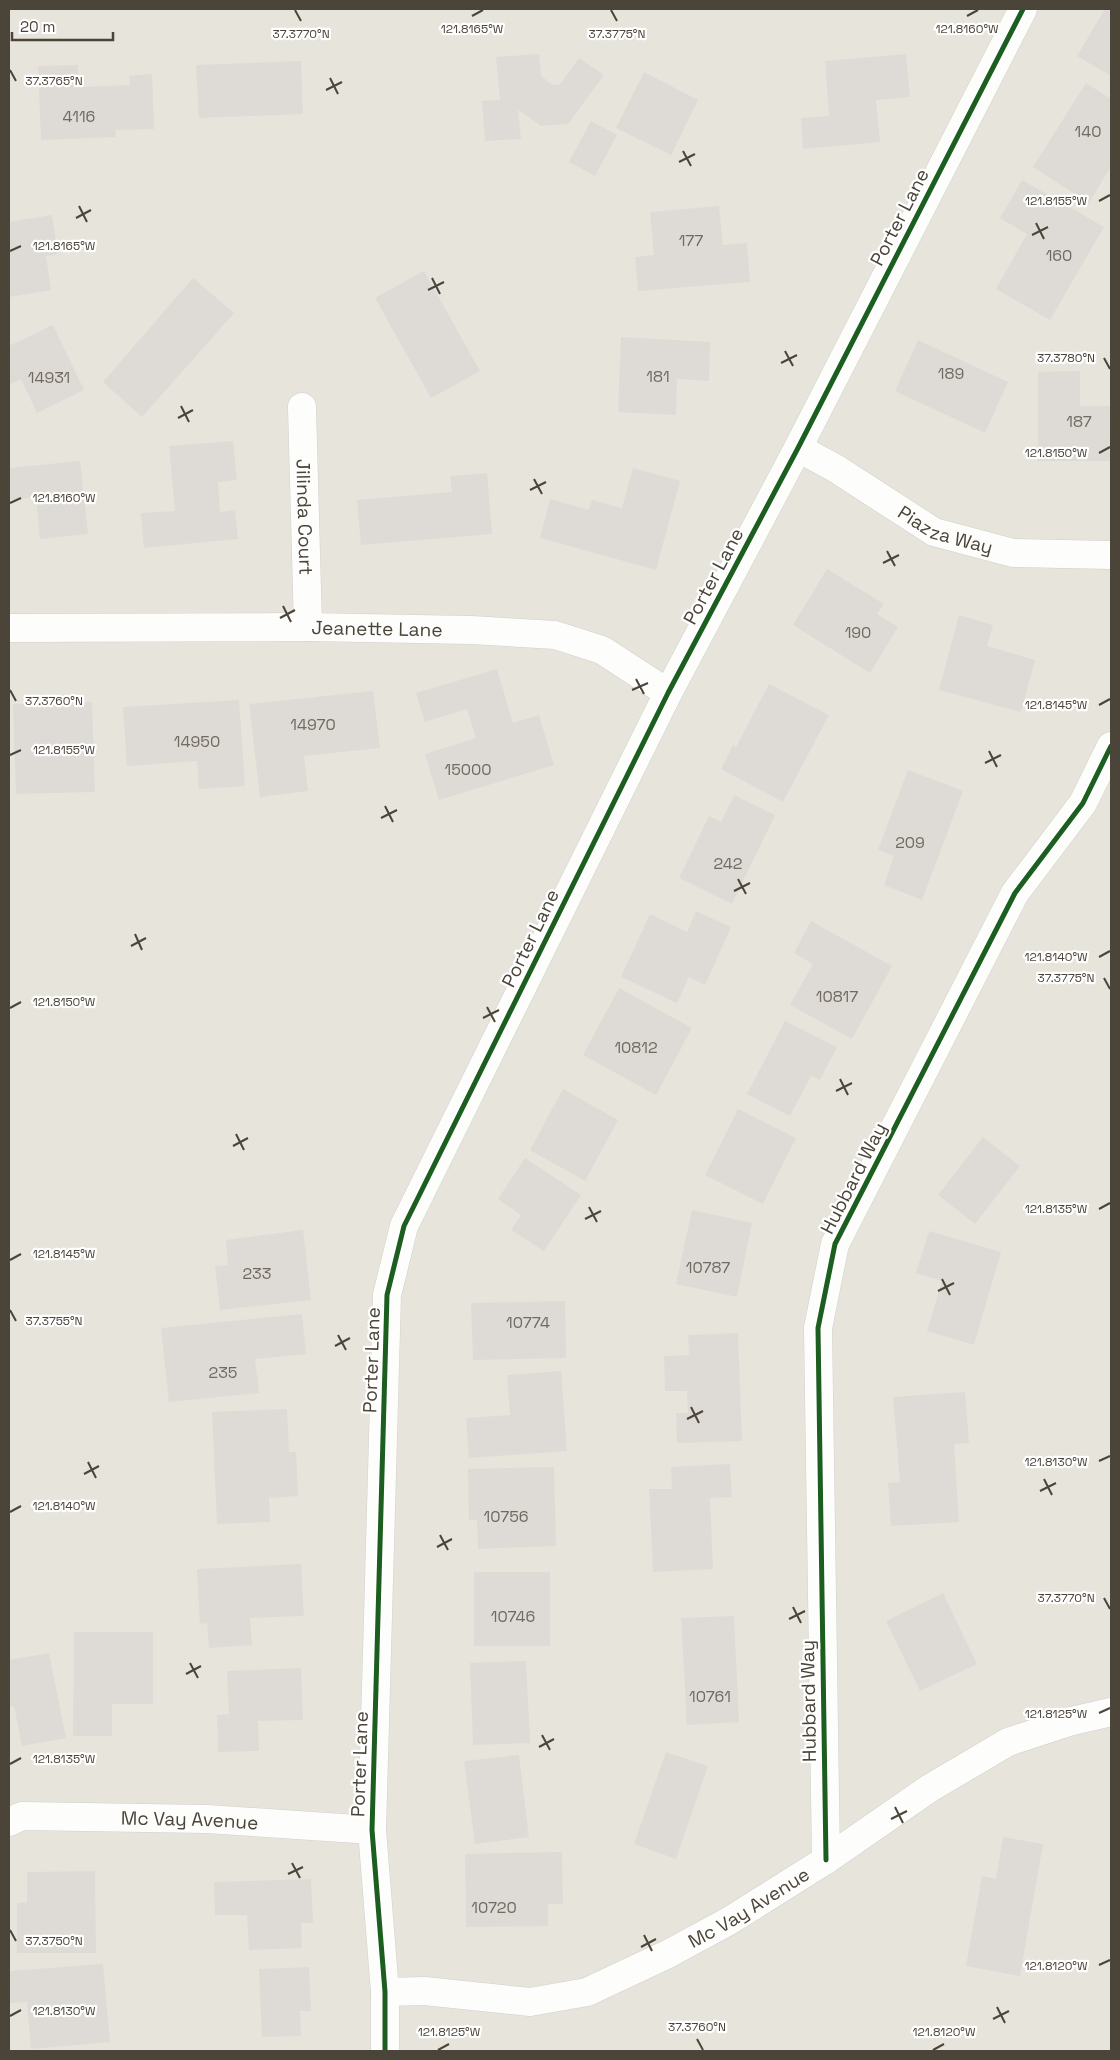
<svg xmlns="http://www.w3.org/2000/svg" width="1120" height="2060" font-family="'Space Grotesk',sans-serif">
<rect width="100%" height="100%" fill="#f4f2ee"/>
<rect fill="#e7e4dc" x="9" y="9" width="1102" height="2042"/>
<g fill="#dedbd6">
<polygon points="1105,9 1111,9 1111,76 1077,56"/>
<polygon points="539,54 541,76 553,85 560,84 579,58 604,75 568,124 541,126 518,110 521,139 485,141 482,101 500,100 496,57"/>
<polygon points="906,54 910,97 876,100 880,142 803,149 801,118 829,116 825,61"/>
<polygon points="301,61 303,114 199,118 196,65"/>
<polygon points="78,65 79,87 130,85 129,76 152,74 154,129 115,130 116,137 41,140 38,66"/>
<polygon points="644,72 698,100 671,155 616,128"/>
<polygon points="1086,83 1111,99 1111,166 1089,203 1033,167"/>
<polygon points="591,121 617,135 595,176 569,162"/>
<polygon points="1022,180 1104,227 1050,320 996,289 1027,234 1000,218"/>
<polygon points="719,206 723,245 747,243 750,282 638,291 635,257 654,255 650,212"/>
<polygon points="52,215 58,254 46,256 51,290 9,297 9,222"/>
<polygon points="424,271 480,371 431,398 375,298"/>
<polygon points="193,278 234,313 142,417 103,382"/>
<polygon points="53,325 84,390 37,413 21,379 9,385 9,346"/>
<polygon points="621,337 710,342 709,381 677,379 676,415 618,412"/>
<polygon points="918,340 1008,382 985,433 895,391"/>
<polygon points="1080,371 1080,406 1111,406 1111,461 1038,461 1038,372"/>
<polygon points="233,441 237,480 218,482 220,512 235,510 238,539 144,548 141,513 175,511 169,446"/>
<polygon points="80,461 88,534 40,539 36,497 9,500 9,468"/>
<polygon points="633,468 680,481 656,570 540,538 550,499 589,510 592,500 622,508"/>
<polygon points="487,473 492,534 361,545 357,500 452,492 450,476"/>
<polygon points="827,569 884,604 877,614 898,627 870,673 793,625"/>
<polygon points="959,615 993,625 987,646 1035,660 1021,712 939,690"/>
<polygon points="497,669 513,723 539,715 554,765 439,800 425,754 476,738 467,709 425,722 416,693"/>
<polygon points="769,684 829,715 783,802 721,769 733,745 736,747"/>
<polygon points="373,691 380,748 304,756 308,791 260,797 249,704"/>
<polygon points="239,700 245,786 199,789 197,761 127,766 123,707"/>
<polygon points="92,702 95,792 16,794 13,704"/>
<polygon points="908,770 963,791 922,900 884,885 894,856 878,850"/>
<polygon points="734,795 775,815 732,904 679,878 709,816 721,822"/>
<polygon points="696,911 731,927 705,985 689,977 677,1003 621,977 650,914 687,932"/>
<polygon points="811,921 892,966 852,1039 790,1005 813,964 794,953"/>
<polygon points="619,988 692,1028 656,1095 583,1055"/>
<polygon points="785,1021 837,1047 820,1080 811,1076 790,1116 747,1094"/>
<polygon points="563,1089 618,1120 585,1181 530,1150"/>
<polygon points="738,1109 796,1138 763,1204 705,1175"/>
<polygon points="983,1137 1020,1166 975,1224 938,1195"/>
<polygon points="525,1158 581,1195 544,1251 511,1230 521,1215 498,1199"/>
<polygon points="692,1210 752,1223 737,1297 676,1284"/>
<polygon points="303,1230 311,1300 220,1310 215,1266 228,1265 226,1240"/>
<polygon points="929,1231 1001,1252 974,1345 927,1331 942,1281 916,1273"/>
<polygon points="565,1301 566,1358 473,1360 471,1303"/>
<polygon points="302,1314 306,1354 255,1359 259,1393 169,1402 161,1328"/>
<polygon points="738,1333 742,1441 677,1443 676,1413 688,1413 687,1391 665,1391 664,1356 689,1355 688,1335"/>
<polygon points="561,1371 567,1451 469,1458 466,1418 510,1415 507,1375"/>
<polygon points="965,1392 969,1443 954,1444 959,1522 891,1526 888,1483 900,1482 893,1397"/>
<polygon points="287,1409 289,1452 296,1452 298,1496 269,1498 270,1522 217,1524 212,1412"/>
<polygon points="730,1464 732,1497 710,1498 713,1569 653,1572 649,1489 672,1489 671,1467"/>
<polygon points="554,1467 556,1546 478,1549 477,1520 469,1520 468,1469"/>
<polygon points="301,1564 304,1616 250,1618 252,1645 209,1648 207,1623 200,1624 197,1569"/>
<rect x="474" y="1572" width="76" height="74"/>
<polygon points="943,1593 977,1664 920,1691 886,1621"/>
<polygon points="734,1616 739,1722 687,1725 681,1618"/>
<polygon points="74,1632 153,1632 153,1704 112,1704 112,1736 73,1736"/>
<polygon points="49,1653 66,1738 22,1746 14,1706 9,1707 9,1660"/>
<polygon points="526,1661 530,1743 473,1745 470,1663"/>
<polygon points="301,1668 303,1720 258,1721 259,1751 218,1752 217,1715 229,1714 227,1671"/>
<polygon points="666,1752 708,1766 676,1859 634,1844"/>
<polygon points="519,1755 529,1837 475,1844 464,1761"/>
<polygon points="1003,1837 1043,1844 1020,1976 966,1966 982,1876 996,1879"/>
<polygon points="562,1852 563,1904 548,1904 548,1926 466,1927 465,1854"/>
<polygon points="95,1871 96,1953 17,1953 17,1903 27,1902 27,1872"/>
<polygon points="311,1879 313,1923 301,1923 302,1948 249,1950 247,1915 215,1915 214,1882"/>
<polygon points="103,1964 110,2042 31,2049 27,2002 9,2003 9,1971"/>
<polygon points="309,1967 311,2011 300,2011 301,2036 262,2037 259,1969"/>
</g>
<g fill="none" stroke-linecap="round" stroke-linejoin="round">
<g stroke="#d2d0cb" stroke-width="29">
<g id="street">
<path id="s1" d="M302 407 308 627"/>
<path id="s2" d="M798 448 835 468 934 532 1013 553 1111 555"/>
<path id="s3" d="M9 628 308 627 471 630 555 635 602 650 668 693"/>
<path id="s4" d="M9 1822 22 1816 207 1819 372 1830"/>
<polyline points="826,1860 818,1328 835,1244 1015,893 1083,803 1111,746"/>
<path id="s5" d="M385 1992 424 1991 530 2002 587 1992 668 1954 729 1921 826 1860 930 1788 1008 1742 1072 1721 1111 1712"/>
<polyline points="385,2051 385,1992 372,1830 387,1295 404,1226 668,693 798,448 1023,9"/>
</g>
</g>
<use href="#street" stroke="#fdfdfc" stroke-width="28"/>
<g stroke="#fff" stroke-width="8">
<g id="cycleway">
<polyline points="826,1860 818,1328 835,1244 1015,893 1083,803 1111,746"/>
<polyline points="385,2051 385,1992 372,1830 387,1295 404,1226 668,693 798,448 1023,9"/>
</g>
</g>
<use href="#cycleway" stroke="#1b5e20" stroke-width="5"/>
</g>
<path fill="none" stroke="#4b4439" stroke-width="2" d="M295 10 301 21M611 10 617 21M472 16 483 10M967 16 978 10M10 70 16 81M330 78 338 94M326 90 342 82M683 151 691 166M679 162 695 154M1099 201 1110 195M79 206 87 222M76 218 91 210M1036 223 1044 239M1032 235 1048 227M10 251 21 246M432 278 440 294M428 290 444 282M785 351 793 366M1104 358 1110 369M781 363 797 355M181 406 189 422M178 418 193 410M1099 453 1110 447M534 479 542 494M530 490 546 482M10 503 21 498M887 551 895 566M883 563 899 555M283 606 291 622M280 618 295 610M636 679 644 694M10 690 16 701M632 690 648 683M1099 705 1110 699M989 751 997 767M10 755 21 750M985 763 1001 755M385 806 393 822M381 818 397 810M738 879 746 894M734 891 750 883M135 934 142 950M131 946 146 938M1099 957 1110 951M1104 978 1110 989M487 1007 495 1022M10 1008 21 1002M483 1018 499 1010M840 1079 848 1095M836 1091 852 1083M236 1134 244 1150M233 1146 248 1138M589 1207 597 1222M1099 1209 1110 1203M585 1219 601 1211M10 1260 21 1254M942 1279 950 1295M938 1291 954 1283M10 1310 16 1321M338 1335 346 1350M335 1346 350 1338M691 1407 699 1423M687 1419 703 1411M1099 1461 1110 1456M88 1462 96 1478M84 1474 99 1466M1044 1479 1052 1495M1040 1491 1056 1483M10 1512 21 1506M440 1535 448 1550M437 1547 452 1539M1104 1598 1110 1609M793 1607 801 1623M789 1619 805 1611M190 1663 198 1678M186 1674 201 1666M1099 1713 1110 1708M542 1735 550 1750M539 1747 554 1739M10 1764 21 1758M895 1807 903 1823M891 1819 907 1811M292 1863 300 1878M288 1874 303 1867M10 1930 16 1941M644 1935 652 1951M641 1947 656 1939M1099 1965 1110 1960M997 2007 1005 2023M10 2016 21 2010M993 2019 1009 2011M697 2039 703 2050M438 2050 449 2044M933 2050 944 2044"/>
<g text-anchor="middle" stroke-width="4.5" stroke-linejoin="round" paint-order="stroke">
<g font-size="16" fill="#706a61">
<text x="79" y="122">4116</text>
<text x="1088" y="137">140</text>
<text x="691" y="246">177</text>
<text x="1059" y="261">160</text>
<text x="951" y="379">189</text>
<text x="658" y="382">181</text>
<text x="49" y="383">14931</text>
<text x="1079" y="427">187</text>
<text x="858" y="638">190</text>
<text x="313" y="730">14970</text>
<text x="197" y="747">14950</text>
<text x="468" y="775">15000</text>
<text x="910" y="848">209</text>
<text x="728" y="869">242</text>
<text x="837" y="1002">10817</text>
<text x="636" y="1053">10812</text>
<text x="708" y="1273">10787</text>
<text x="257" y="1279">233</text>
<text x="528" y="1328">10774</text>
<text x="223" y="1378">235</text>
<text x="506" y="1522">10756</text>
<text x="513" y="1622">10746</text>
<text x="710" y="1702">10761</text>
<text x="494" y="1913">10720</text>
</g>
<g font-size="19" fill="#4b4439" stroke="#fff">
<text transform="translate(899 217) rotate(-63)" y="7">Porter Lane</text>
<text dy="7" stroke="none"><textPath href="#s1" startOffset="110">Jilinda Court</textPath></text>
<text dy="7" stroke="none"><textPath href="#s2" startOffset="170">Piazza Way</textPath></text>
<text transform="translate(713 576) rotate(-62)" y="7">Porter Lane</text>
<text dy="7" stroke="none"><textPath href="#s3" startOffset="368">Jeanette Lane</textPath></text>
<text transform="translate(530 938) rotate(-64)" y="7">Porter Lane</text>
<text transform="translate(853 1178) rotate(-63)" y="7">Hubbard Way</text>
<text transform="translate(371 1360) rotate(-88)" y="7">Porter Lane</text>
<text transform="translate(808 1701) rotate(-91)" y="7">Hubbard Way</text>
<text transform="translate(359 1764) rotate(-88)" y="7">Porter Lane</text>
<text dy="7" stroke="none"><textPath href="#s4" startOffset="182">Mc Vay Avenue</textPath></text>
<text dy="7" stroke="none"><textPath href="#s5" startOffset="386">Mc Vay Avenue</textPath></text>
</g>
</g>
<g font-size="12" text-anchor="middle" fill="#4b4439" stroke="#fff" stroke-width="4.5" stroke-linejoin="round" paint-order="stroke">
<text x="472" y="33">121.8165°W</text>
<text x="967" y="33">121.8160°W</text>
<text x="301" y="38">37.3770°N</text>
<text x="617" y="38">37.3775°N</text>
<text x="54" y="85">37.3765°N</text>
<text x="1056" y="205">121.8155°W</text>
<text x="64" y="250">121.8165°W</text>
<text x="1066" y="362">37.3780°N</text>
<text x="1056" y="457">121.8150°W</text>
<text x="64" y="502">121.8160°W</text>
<text x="54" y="705">37.3760°N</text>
<text x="1056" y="709">121.8145°W</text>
<text x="64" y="754">121.8155°W</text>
<text x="1056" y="961">121.8140°W</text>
<text x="1066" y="982">37.3775°N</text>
<text x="64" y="1006">121.8150°W</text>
<text x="1056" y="1213">121.8135°W</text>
<text x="64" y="1258">121.8145°W</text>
<text x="54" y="1325">37.3755°N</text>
<text x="1056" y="1466">121.8130°W</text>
<text x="64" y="1510">121.8140°W</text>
<text x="1066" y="1602">37.3770°N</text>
<text x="1056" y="1718">121.8125°W</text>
<text x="64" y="1763">121.8135°W</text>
<text x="54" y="1945">37.3750°N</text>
<text x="1056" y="1970">121.8120°W</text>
<text x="64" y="2015">121.8130°W</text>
<text x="697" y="2031">37.3760°N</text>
<text x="449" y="2036">121.8125°W</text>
<text x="944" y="2036">121.8120°W</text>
</g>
<rect width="1120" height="2060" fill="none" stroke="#4b4439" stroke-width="20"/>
<path d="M12 32v8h101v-8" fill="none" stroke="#4b4439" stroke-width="2.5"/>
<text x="20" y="32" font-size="15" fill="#4b4439" stroke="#ffffff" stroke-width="4" paint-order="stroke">20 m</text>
</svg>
